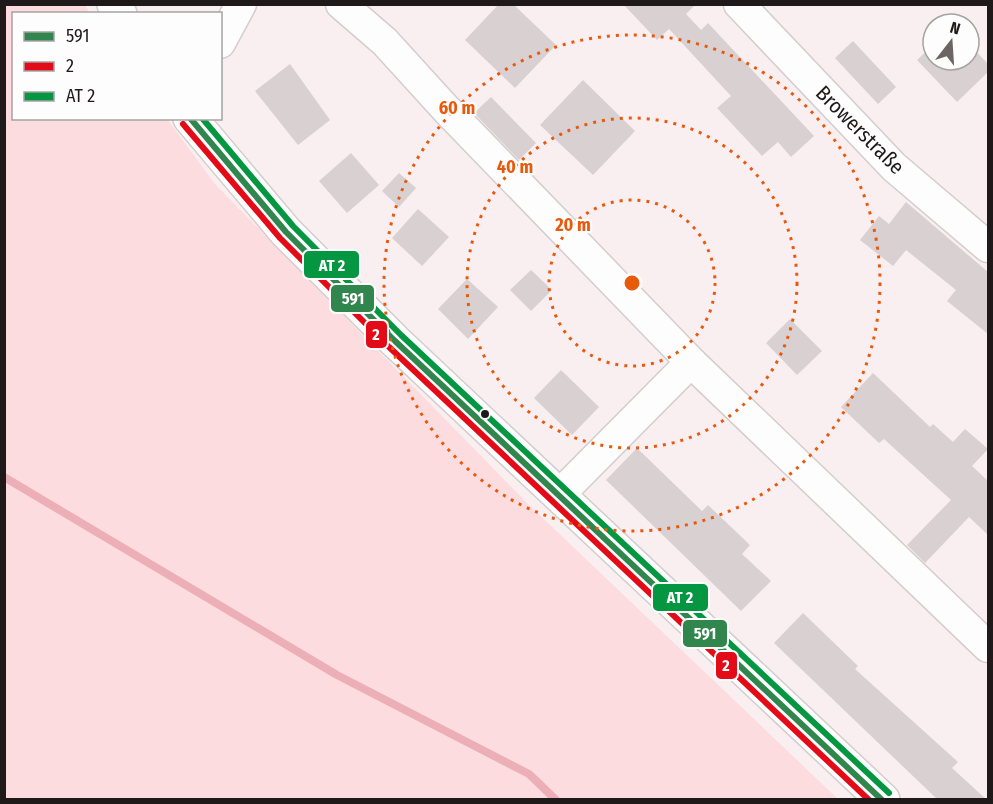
<svg xmlns="http://www.w3.org/2000/svg" width="993" height="804" font-family="'Fira Sans Condensed',sans-serif">
<rect width="100%" height="100%" fill="#faeff0"/>
<polygon fill="#fcdcdf" points="5,4 85,5 90,13 14,14 14,118 167,119 215,184 528,504 838,799 5,799"/>
<g fill="none" stroke-linecap="round" stroke-linejoin="round">
<polyline stroke="#edafb7" stroke-width="8" points="4,477 337,675 529,774 556,800"/>
</g>
<g fill="#d9d0d1">
<polygon points="499,4 513,4 556,45 515,88 465,40"/>
<polygon points="623,4 696,4 686,14 701,30 708,23 814,136 791,157 778,142 762,156 717,108 731,96 669,29 657,40"/>
<polygon points="853,41 896,87 878,104 835,58"/>
<polygon points="969,44 988,64 988,72 957,102 917,60 933,45 933,60 969,60"/>
<polygon points="290,64 330,120 298,145 255,91"/>
<polygon points="583,80 635,131 593,175 540,125"/>
<polygon points="491,97 536,143 519,160 474,113"/>
<polygon points="351,153 379,185 347,213 319,181"/>
<polygon points="399,173 416,188 399,207 382,191"/>
<polygon points="906,202 988,272 988,334 947,301 956,290 906,250 893,266 860,240 879,216 889,224"/>
<polygon points="418,209 449,237 422,266 392,238"/>
<polygon points="531,270 552,290 531,311 510,290"/>
<polygon points="467,279 498,307 468,339 438,309"/>
<polygon points="790,319 822,351 797,375 766,343"/>
<polygon points="561,370 599,407 572,435 534,398"/>
<polygon points="873,373 930,427 933,424 953,442 965,429 988,449 972,466 988,481 988,535 969,517 925,563 907,545 951,500 884,439 879,443 841,407"/>
<polygon points="637,448 702,511 708,505 750,545 742,554 771,581 741,611 606,480"/>
<polygon points="803,613 858,666 855,669 958,762 952,768 987,800 938,800 774,643"/>
</g>
<g fill="none" stroke-linecap="round" stroke-linejoin="round">
<g stroke="#d4cdcd" stroke-width="33">
<g id="minor">
<polyline points="341,4 385,42 446,109 691,362 988,647"/>
<polyline points="739,4 894,167 988,247"/>
<polyline points="220,43 241,4"/>
<polyline points="560,494 691,362"/>
</g>
</g>
<g stroke="#d4cdcd" stroke-width="36">
<g id="major">
<polyline points="114,4 120,14"/>
<polyline points="190,118 286,232 395,341 883,800"/>
</g>
</g>
<use href="#minor" stroke="#fefdfd" stroke-width="30"/>
<use href="#major" stroke="#fefdfd" stroke-width="33"/>
<g stroke="#fdfdfd" stroke-width="10">
<polyline id="bus-1" points="190,118 286,232 395,341 882,800"/>
</g>
<g stroke="#fdfdfd" stroke-width="10">
<polyline id="bus-2" points="183,124 280,238 389,347 869,800"/>
</g>
<g stroke="#fdfdfd" stroke-width="10">
<polyline id="bus-3" points="202,118 293,226 401,335 889,793"/>
</g>
<use href="#bus-1" stroke="#31864e" stroke-width="6"/>
<use href="#bus-2" stroke="#e30b17" stroke-width="6"/>
<use href="#bus-3" stroke="#059641" stroke-width="6"/>
</g>
<g fill="none" stroke="#e8590c" stroke-width="3" stroke-dasharray="3 6">
<circle cx="632" cy="283" r="83"/>
<circle cx="632" cy="283" r="165"/>
<circle cx="632" cy="283" r="248"/>
</g>
<circle fill="#20191a" stroke="#fdfdfd" stroke-width="2" cx="485" cy="414" r="5"/>
<g text-anchor="middle" stroke-width="4.5" stroke-linejoin="round" paint-order="stroke">
<g font-size="21" fill="#20191a" stroke="#fdfdfd">
<text transform="translate(860 130) rotate(45)" y="7">Browerstraße</text>
</g>
</g>
<circle cx="632" cy="283" r="9" fill="#e8590c" stroke="#fdfdfd" stroke-width="3"/>
<g font-size="18" text-anchor="middle" font-weight="bold" fill="#e8590c" stroke="#fdfdfd" stroke-width="4.5" stroke-linejoin="round" paint-order="stroke">
<text x="457" y="114">60 m</text>
<text x="515" y="173">40 m</text>
<text x="573" y="231">20 m</text>
</g>
<g stroke="#fdfdfd" stroke-width="2">
<rect x="303" y="250" width="57" height="29" rx="6" fill="#059641"/>
<rect x="330" y="284" width="45" height="29" rx="6" fill="#31864e"/>
<rect x="365" y="320" width="23" height="29" rx="6" fill="#e30b17"/>
<rect x="652" y="583" width="57" height="29" rx="6" fill="#059641"/>
<rect x="682" y="619" width="46" height="29" rx="6" fill="#31864e"/>
<rect x="715" y="651" width="23" height="29" rx="6" fill="#e30b17"/>
</g>
<g font-size="16" text-anchor="middle" font-weight="bold" fill="#fff">
<text x="332" y="271">AT 2</text>
<text x="353" y="304">591</text>
<text x="376" y="340">2</text>
<text x="680" y="603">AT 2</text>
<text x="705" y="639">591</text>
<text x="726" y="671">2</text>
</g>
<rect width="993" height="804" fill="none" stroke="#20191a" stroke-width="12"/>
<rect x="12" y="12" width="210" height="108" fill="#fdfdfd" stroke="#a5a2a2" stroke-width="1.5"/>
<rect x="24" y="32" width="30" height="9" fill="#31864e" stroke="#a5a2a2" stroke-width="1.5"/>
<text x="66" y="42" font-size="18" fill="#20191a">591</text>
<rect x="24" y="62" width="30" height="9" fill="#e30b17" stroke="#a5a2a2" stroke-width="1.5"/>
<text x="66" y="72" font-size="18" fill="#20191a">2</text>
<rect x="24" y="92" width="30" height="9" fill="#059641" stroke="#a5a2a2" stroke-width="1.5"/>
<text x="66" y="102" font-size="18" fill="#20191a">AT 2</text>
<g transform="translate(951 42) rotate(17)"><circle r="28" fill="#fdfdfd" stroke="#a5a2a2" stroke-width="1.5"/>
<path d="M0-4.5L10 22L0 15L-10 22Z" fill="#6c6465"/>
<text y="-9" font-size="16" font-weight="bold" text-anchor="middle" fill="#20191a">N</text>
</g>
</svg>
